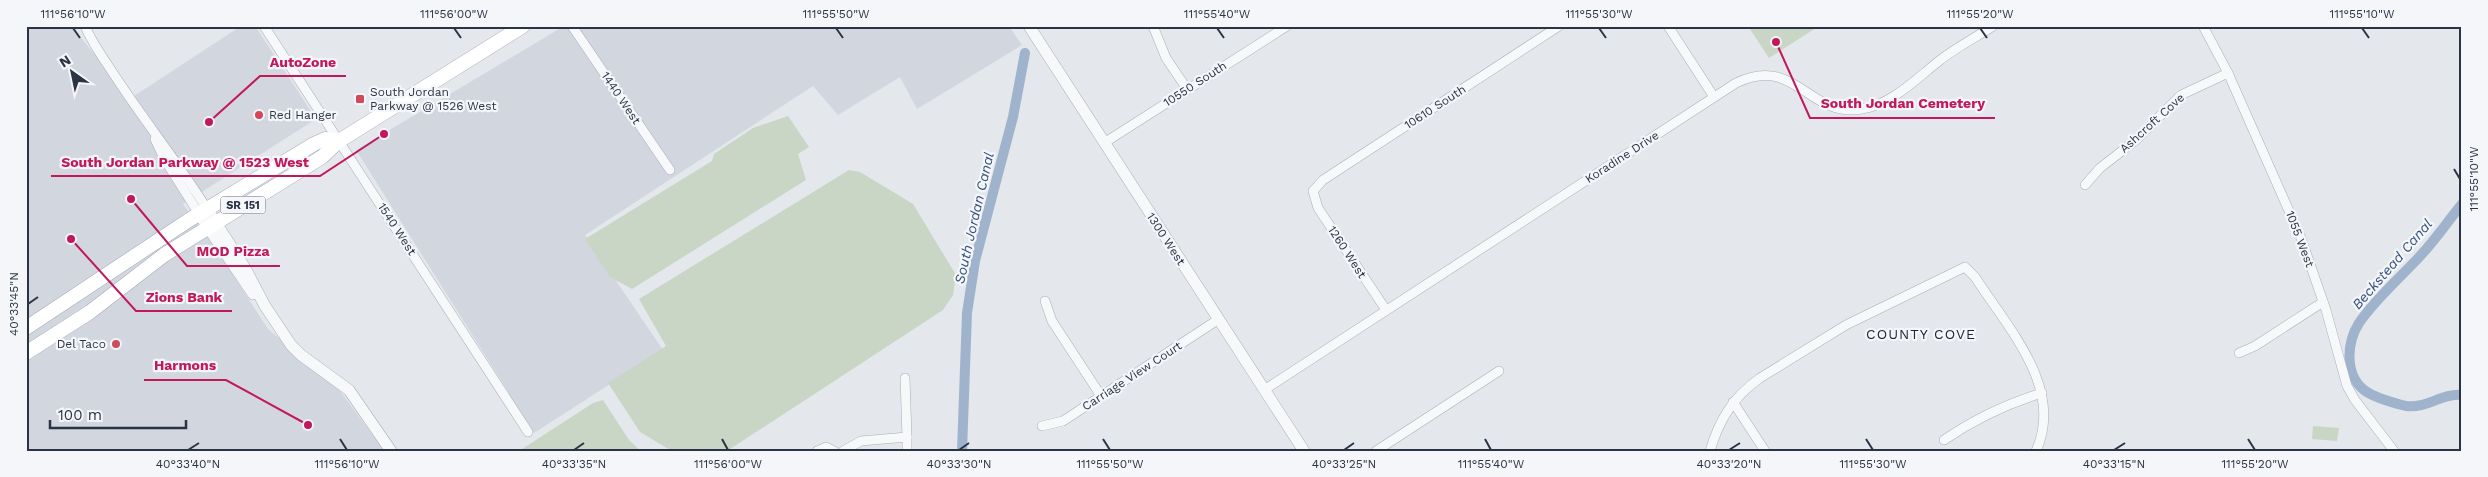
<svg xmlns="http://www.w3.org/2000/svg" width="2488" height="477" font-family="'Work Sans',sans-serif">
<rect width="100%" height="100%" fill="#e4e7ec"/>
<g fill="#d2d6de">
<polygon points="26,26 71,26 131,98 241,26 255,26 316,119 183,204 212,243 268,329 338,388 384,451 26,451"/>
<polygon points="564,26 1009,26 1022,45 917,109 900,77 838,115 813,86 585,235 663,350 534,433 356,150"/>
</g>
<g fill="#c9d6c5">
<polygon points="1748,26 1819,26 1769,58"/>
<polygon points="788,116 809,147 798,154 806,180 632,289 610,277 585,239 712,161 714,154 753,128"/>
<polygon points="849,170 860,172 913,204 956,275 953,295 943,310 727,451 672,451 640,432 608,383 666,346 639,299"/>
<polygon points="603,400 629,440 641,451 519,451 593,403"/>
<polygon points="2313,426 2339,428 2337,441 2312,439"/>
</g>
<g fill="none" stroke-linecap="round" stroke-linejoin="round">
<g stroke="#9fb4cc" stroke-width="10">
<path d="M2462 204C2448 221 2436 239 2421 255 2401 277 2376 298 2359 323 2347 342 2344 374 2364 390 2374 398 2394 403 2406 406 2426 409 2442 393 2462 395"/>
<polyline points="962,451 967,313 975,261 1013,117 1025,53"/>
</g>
<g stroke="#a9aeb7" stroke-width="10">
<g id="minor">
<path d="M85 26C93 45 106 62 117 79 146 123 179 164 207 209"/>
<polyline points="264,26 528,432"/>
<polyline points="572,26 670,170"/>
<polyline points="1153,26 1166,58 1187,89"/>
<polyline points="1668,26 1714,97"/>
<polyline points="2203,26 2228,73 2301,238 2326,310 2347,386 2355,400 2394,451"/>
<polyline points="155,139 165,160 199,214"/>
<polyline points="1104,143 1287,26"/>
<polyline points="2085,185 2100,168 2136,140 2181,95 2228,73"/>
<polyline points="1045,301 1052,321 1101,396"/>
<polyline points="1386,310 1318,208 1313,191 1323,180 1559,26"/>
<polyline points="2239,353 2255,346 2323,302"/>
<path d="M1264 390 1736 83C1796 54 1809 119 1862 109 1891 105 1916 79 1939 61 1955 48 1975 38 1993 26"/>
<polyline points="1733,402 1765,451"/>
<polyline points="1042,426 1063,421 1219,319"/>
<polyline points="907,437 907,451"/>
<path d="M1944 440C1975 419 2006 404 2042 393"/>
<polyline points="817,451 826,447 834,451"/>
<polyline points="843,451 861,441 907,437 905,378"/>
<polyline points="1376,451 1499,371"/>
<path d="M1710 451C1719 420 1733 397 1760 378L1846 325 1965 267 1975 277C2007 327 2065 388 2036 451"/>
</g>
</g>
<g stroke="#a9aeb7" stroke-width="12">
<g id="tertiary">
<polyline points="1029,26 1304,451"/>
<polyline points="207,209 245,268 265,306 291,345 301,355 349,390 391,451"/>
<polyline points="199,214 253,294"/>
</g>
</g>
<g stroke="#a3abb8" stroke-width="15">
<g id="primary">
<polyline points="26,328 189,220 314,144 325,139 339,141"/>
<polyline points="26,353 90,312 164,255 322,157 339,141 523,26"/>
</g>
</g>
<use href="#minor" stroke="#f7f8fa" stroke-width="9"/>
<use href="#tertiary" stroke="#f7f8fa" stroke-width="11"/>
<use href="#primary" stroke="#fff" stroke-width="14"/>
</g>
<path fill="none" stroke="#2b3445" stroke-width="2" d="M73 28 80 38M454 28 461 38M836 28 843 38M1217 28 1224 38M1599 28 1606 38M1980 28 1987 38M2362 28 2369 38M2454 169 2460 179M28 304 38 297M340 439 347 450M722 439 728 450M1103 439 1110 450M1485 439 1491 450M1866 439 1873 450M2248 439 2255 450M188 450 199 443M574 450 584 443M959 450 969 443M1344 450 1354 443M1729 450 1740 443M2114 450 2125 443"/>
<g fill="#d1495b" stroke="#f4f6f9" stroke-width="2">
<rect x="355" y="94" width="10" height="10" rx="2.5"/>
<circle cx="259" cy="115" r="5"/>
<circle cx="116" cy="344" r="5"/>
</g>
<g text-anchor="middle" stroke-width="4.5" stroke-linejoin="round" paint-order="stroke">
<rect fill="#f4f6f9" stroke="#676e7b" stroke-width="1" x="220.5" y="196.5" width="45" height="17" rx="4"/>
<g font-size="11" font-weight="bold" fill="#2b3445">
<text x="243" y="209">SR 151</text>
</g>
<g font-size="12" fill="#2b3445" stroke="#f4f6f9">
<text transform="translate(1195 84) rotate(-33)" y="4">10550 South</text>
<text transform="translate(621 98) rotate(56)" y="4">1440 West</text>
<text transform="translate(1435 107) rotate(-33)" y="4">10610 South</text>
<text transform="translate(2152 123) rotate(-42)" y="4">Ashcroft Cove</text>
<text transform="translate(1622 157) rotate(-33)" y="4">Koradine Drive</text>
<text transform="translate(397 229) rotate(57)" y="4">1540 West</text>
<text transform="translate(1166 239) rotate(57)" y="4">1300 West</text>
<text transform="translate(2300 239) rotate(69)" y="4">1055 West</text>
<text transform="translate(1347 252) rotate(57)" y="4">1260 West</text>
<text transform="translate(1132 376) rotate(-33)" y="4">Carriage View Court</text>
</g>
<g font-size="12" fill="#2b3445" stroke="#f4f6f9" text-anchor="start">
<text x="370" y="96">South Jordan<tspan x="370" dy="14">Parkway @ 1526 West</tspan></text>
<text x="269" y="119">Red Hanger</text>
<text x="106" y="348" text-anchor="end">Del Taco</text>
</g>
<g font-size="14" font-style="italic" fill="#34527a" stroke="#f4f6f9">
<text transform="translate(974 218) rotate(-77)" y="5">South Jordan Canal</text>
<text transform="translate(2392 264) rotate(-49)" y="5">Beckstead Canal</text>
</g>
<g font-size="14" letter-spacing="1" fill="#1d2536" stroke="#f4f6f9">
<text x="1921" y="339">COUNTY COVE</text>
</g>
</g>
<path fill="none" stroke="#c2185b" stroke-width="2" d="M209 122L260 76H346M1776 42L1810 118H1995M384 134L320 176H51M131 199L187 266H280M71 239L136 311H232M308 425L226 380H144"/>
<g fill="#c2185b" stroke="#f4f6f9" stroke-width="2">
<circle cx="209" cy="122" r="5"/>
<circle cx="1776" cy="42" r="5"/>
<circle cx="384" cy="134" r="5"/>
<circle cx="131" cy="199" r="5"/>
<circle cx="71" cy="239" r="5"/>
<circle cx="308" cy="425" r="5"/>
</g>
<g font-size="14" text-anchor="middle" font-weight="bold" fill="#c2185b" stroke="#f4f6f9" stroke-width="4.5" stroke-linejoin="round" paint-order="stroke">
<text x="303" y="67">AutoZone</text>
<text x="1903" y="108">South Jordan Cemetery</text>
<text x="185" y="167">South Jordan Parkway @ 1523 West</text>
<text x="233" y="256">MOD Pizza</text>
<text x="184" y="302">Zions Bank</text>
<text x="185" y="370">Harmons</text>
</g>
<rect width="2488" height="477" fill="none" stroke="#f4f6f9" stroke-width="55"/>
<g transform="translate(72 72) rotate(327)" stroke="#f4f6f9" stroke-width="4" paint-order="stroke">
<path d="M0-4L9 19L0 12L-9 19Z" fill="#2b3445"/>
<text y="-8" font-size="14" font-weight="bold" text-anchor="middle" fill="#2b3445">N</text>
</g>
<path d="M50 420v8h136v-8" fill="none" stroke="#2b3445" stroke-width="2.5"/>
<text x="58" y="420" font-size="15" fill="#2b3445" stroke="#f4f6f9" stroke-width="4" paint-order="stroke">100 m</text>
<rect x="28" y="28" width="2432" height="422" fill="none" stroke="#2b3445" stroke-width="2"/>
<g font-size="12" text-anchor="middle" fill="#2b3445">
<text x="73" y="18">111°56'10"W</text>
<text x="454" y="18">111°56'00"W</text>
<text x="836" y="18">111°55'50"W</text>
<text x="1217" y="18">111°55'40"W</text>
<text x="1599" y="18">111°55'30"W</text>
<text x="1980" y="18">111°55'20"W</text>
<text x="2362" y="18">111°55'10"W</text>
<text transform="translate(2474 179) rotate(-90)" y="4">111°55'10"W</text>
<text transform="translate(14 304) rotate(-90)" y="4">40°33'45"N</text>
<text x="188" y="468">40°33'40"N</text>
<text x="347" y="468">111°56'10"W</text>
<text x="574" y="468">40°33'35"N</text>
<text x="728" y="468">111°56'00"W</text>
<text x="959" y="468">40°33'30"N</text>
<text x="1110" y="468">111°55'50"W</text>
<text x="1344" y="468">40°33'25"N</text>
<text x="1491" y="468">111°55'40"W</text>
<text x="1729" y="468">40°33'20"N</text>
<text x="1873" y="468">111°55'30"W</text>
<text x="2114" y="468">40°33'15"N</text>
<text x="2255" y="468">111°55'20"W</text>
</g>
</svg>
